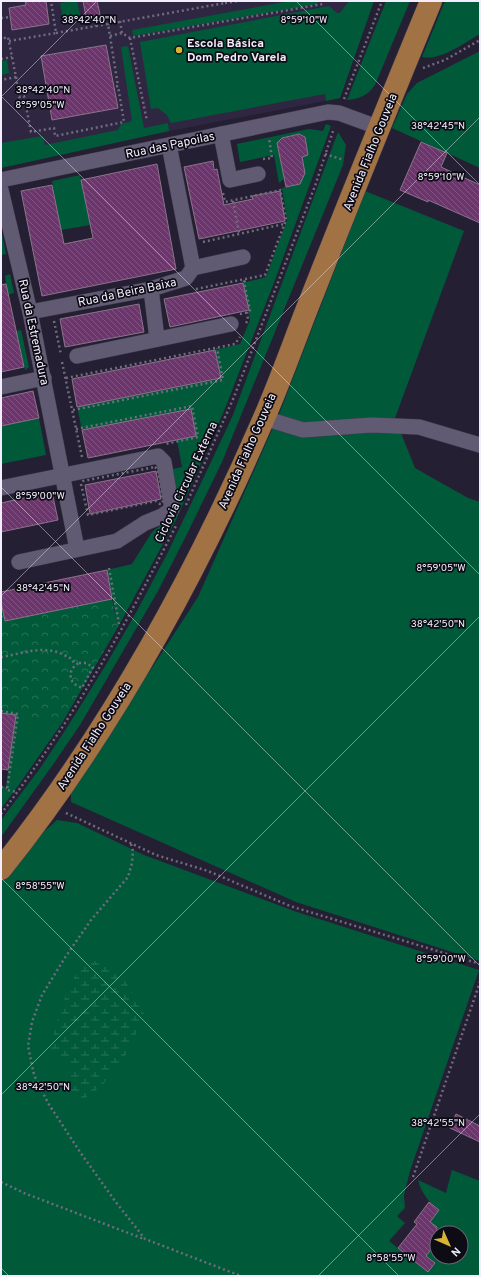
<svg xmlns="http://www.w3.org/2000/svg" width="481" height="1277" font-family="Overpass,sans-serif">
<defs>
<pattern id="wetland-marsh" width="20" height="14" patternUnits="userSpaceOnUse"><rect width="20" height="14" fill="#005a3a"/><path d="M1 5h8M5 5V1M11 12h8M15 12V8" fill="none" stroke="#267257"/></pattern>
<pattern id="park-crowns" width="20" height="18" patternUnits="userSpaceOnUse"><rect width="20" height="18" fill="#005a3a"/><path d="M2 6a3 3 0 1 1 6 0M12 15a3 3 0 1 1 6 0" fill="none" stroke="#267257"/></pattern>
<pattern id="building-back-hatch" width="6" height="6" patternUnits="userSpaceOnUse"><rect width="6" height="6" fill="#6c366c"/><path d="M-1 5l2 2M0 0l6 6M5-1l2 2" fill="none" stroke="#815382"/></pattern>
</defs>
<rect width="100%" height="100%" fill="#251f34"/>
<polygon fill="#2f2742" points="1,1 374,1 340,98 149,135 1,168"/>
<g fill="#005a3a">
<polygon points="73,1 77,1 80,15 63,19 60,3"/>
<polygon points="290,1 317,1 318,4 133,36 132,30"/>
<polygon points="349,1 374,1 340,98 326,101 325,94 171,123 167,115 158,108 151,109 140,42 329,6 337,13 340,13"/>
<path d="M386 1H410L375 85C368 95 359 99 347 100Z"/>
<path d="M445 1H480V34C464 43 441 61 422 57Z"/>
<polygon points="128,46 144,128 168,123 169,131 1,168 1,143 43,136 45,145 118,130 121,124 132,121 121,47"/>
<polygon points="480,51 480,168 392,128 407,94 417,83"/>
<polygon points="7,60 9,73 1,75 1,61"/>
<path d="M326 124 331 126 275 280 224 411 176 520 118 627 107 570 132 564 152 532 178 512 171 471 173 469 182 467 177 440 196 436 191 409 82 430 77 407 221 378 215 350 240 344 250 320 243 283 266 277 287 220 282 188 300 184 302 157 308 155 305 137C296 132 284 136 277 143L284 179 279 183 274 155 240 162 237 144 309 129 323 131Z"/>
<polygon points="338,132 346,145 343,165 222,462 187,534 158,591 80,725 52,766 1,837 1,820 41,767 68,726 107,663 137,611 168,552 211,462 233,415"/>
<polygon points="80,175 90,225 61,230 52,181"/>
<polygon points="365,191 464,231 395,418 415,468 468,498 480,502 480,961 296,902 71,802 71,793 198,597 280,412"/>
<polygon points="1,229 6,254 1,255"/>
<polygon points="10,274 14,293 1,296 1,284 6,283 5,276"/>
<polygon points="21,330 29,367 25,370 18,337 1,340 1,334"/>
<polygon points="39,418 46,455 1,464 1,426"/>
<polygon points="16,715 62,723 18,786 1,809 1,786 6,787 6,786"/>
<path d="M57 820 77 823 144 855 294 911 479 970 410 1171 404 1195 405 1208 397 1216 405 1223 389 1241 428 1272 435 1263 426 1256 437 1242V1257H461V1233H444L430 1222 439 1210C429 1202 421 1193 418 1180L446 1193 452 1170 480 1181V1276H1V882L39 836Z"/>
</g>
<path fill="url(#wetland-marsh)" d="M97 961 113 966 126 982 145 1015 128 1052 101 1087 82 1100 70 1094V1076L68 1063 50 1051C56 1020 66 990 82 963Z"/>
<polygon fill="url(#park-crowns)" points="112,599 118,627 62,723 1,713 1,602 5,621"/>
<g fill="url(#building-back-hatch)" stroke="#8a7489">
<polygon points="25,1 46,1 49,24 12,30 9,8 26,5"/>
<polygon points="83,1 97,1 101,19 87,22"/>
<polygon points="106,45 118,108 52,120 41,56"/>
<polygon points="299,134 305,137 308,155 302,157 305,173 300,184 286,187 277,143 282,138"/>
<polygon points="421,142 447,153 441,167 480,185 480,223 428,200 428,202 400,190"/>
<polygon points="213,161 214,170 217,169 224,205 253,199 252,196 280,191 285,221 199,239 184,167"/>
<polygon points="157,164 176,269 42,296 21,191 52,185 64,244 93,238 81,180"/>
<polygon points="243,283 249,310 170,327 164,299"/>
<polygon points="6,284 24,367 1,372 1,285"/>
<polygon points="139,304 144,332 65,347 60,319"/>
<polygon points="215,350 221,378 77,407 72,379"/>
<polygon points="33,391 39,418 1,426 1,398"/>
<polygon points="191,409 196,436 88,458 82,430"/>
<polygon points="156,471 161,499 90,514 85,485"/>
<polygon points="52,492 58,520 1,532 1,503"/>
<polygon points="107,570 112,599 5,621 1,602 1,592"/>
<polygon points="1,713 16,715 8,770 1,769"/>
<polygon points="456,1114 480,1126 480,1142 450,1128"/>
<polygon points="429,1202 439,1210 430,1222 437,1227 437,1242 426,1256 435,1263 428,1272 398,1248 417,1224 414,1222"/>
</g>
<g fill="none" stroke-linecap="round" stroke-linejoin="round">
<g stroke="#413b4d" stroke-width="16">
<g id="minor">
<polyline points="221,134 230,180 258,174"/>
<polyline points="169,145 193,268"/>
<polyline points="1,180 328,112 339,113 380,128"/>
<polyline points="1,190 30,312 77,549"/>
<polyline points="151,289 157,339"/>
<polyline points="30,312 151,289 186,278 193,268 243,257"/>
<polyline points="77,356 231,324"/>
<polyline points="1,387 44,378"/>
<polyline points="264,418 303,430 371,425 419,427 480,445"/>
<polyline points="1,488 158,456 164,462 172,509 162,516 145,523 117,541 19,562"/>
</g>
</g>
<g stroke="#413b4d" stroke-width="23">
<path id="primary" d="M1 869C108 735 196 575 264 418 282 377 297 333 314 291 352 194 391 98 431 1"/>
</g>
<g stroke="#706b7d" stroke-width="2.5" stroke-dasharray="2 3" stroke-linecap="butt">
<polyline points="225,3 239,1"/>
<polyline points="1,18 10,17"/>
<polyline points="120,21 122,33"/>
<polyline points="108,24 225,3 225,1"/>
<polyline points="96,26 108,24 118,86 114,87"/>
<polyline points="56,33 96,26 95,21"/>
<polyline points="110,36 122,33 130,38 323,4 322,1"/>
<polyline points="1,37 1,39 8,37 16,77 1,80"/>
<polyline points="130,38 147,121"/>
<polyline points="9,41 56,33 51,1"/>
<polyline points="1,59 12,57"/>
<polyline points="423,68 445,60 480,40"/>
<polyline points="16,77 19,97 24,96 31,132 54,128 55,136 124,122 118,86"/>
<polyline points="344,99 382,1"/>
<polyline points="325,154 344,160"/>
<polyline points="263,159 272,158 269,138"/>
<polyline points="223,193 225,202 281,190"/>
<polyline points="233,201 239,233"/>
<polyline points="203,242 284,224"/>
<polyline points="196,289 265,275 286,220 280,189"/>
<polyline points="240,314 249,312 250,310 244,282 246,280"/>
<polyline points="54,321 61,355"/>
<polyline points="246,323 248,320 247,312"/>
<polyline points="62,362 82,457"/>
<polyline points="66,378 235,344 240,337"/>
<polyline points="73,410 223,380 217,348"/>
<polyline points="76,429 192,406 198,437 165,444"/>
<polygon points="155,467 158,470 163,501 162,504 160,504 156,501 88,515 81,484 83,481"/>
<polyline points="186,505 234,397 315,186 334,128"/>
<polyline points="109,568 119,624"/>
<path d="M1 657C22 654 43 644 64 655 69 657 73 659 75 665"/>
<path d="M79 663H86L93 667 82 688 74 684C68 676 70 668 79 663Z"/>
<polyline points="1,711 18,714 7,790 17,792"/>
<polyline points="1,787 7,788"/>
<polyline points="66,813 156,855 208,871 290,906 480,964"/>
<path d="M1 814C35 769 67 722 96 673 125 625 151 574 177 524"/>
<polyline points="131,844 133,851 132,863 128,877 91,920 66,956 42,995 32,1022 28,1046 34,1075 48,1103 80,1152 115,1201 145,1239 241,1276"/>
<polyline points="413,1177 480,982"/>
<polyline points="1,1182 24,1193 144,1239"/>
</g>
<use href="#minor" stroke="#615a73" stroke-width="15"/>
<use href="#primary" stroke="#a07244" stroke-width="22"/>
</g>
<path fill="none" stroke="#f2eefd" stroke-width="1" stroke-opacity="0.45" d="M296 1 480 185M1 96 480 575M1 97 97 1M1 487 480 966M1 596 480 117M1 878 399 1276M1 1095 480 616M1 1268 9 1276M318 1276 480 1114"/>
<circle fill="#d8b434" stroke="#0d0b14" stroke-width="1.5" cx="179" cy="50" r="4"/>
<g text-anchor="middle" stroke-width="3.5" stroke-linejoin="round" paint-order="stroke">
<g font-size="12" font-weight="bold" fill="#f2eefd" stroke="#0d0b14" text-anchor="start">
<text x="187" y="47">Escola Básica<tspan x="187" dy="14">Dom Pedro Varela</tspan></text>
</g>
<g font-size="12" fill="#f2eefd" stroke="#0d0b14">
<text transform="translate(170 145) rotate(-12)" y="4">Rua das Papoilas</text>
<text transform="translate(370 152) rotate(-68)" y="4">Avenida Fialho Gouveia</text>
<text transform="translate(127 292) rotate(-12)" y="4">Rua da Beira Baixa</text>
<text transform="translate(34 332) rotate(78)" y="4">Rua da Estremadura</text>
<text transform="translate(247 451) rotate(-66)" y="4">Avenida Fialho Gouveia</text>
<text transform="translate(186 482) rotate(-65)" y="4">Ciclovia Circular Externa</text>
<text transform="translate(94 736) rotate(-57)" y="4">Avenida Fialho Gouveia</text>
</g>
</g>
<g font-size="10" text-anchor="middle" fill="#f2eefd" stroke="#0d0b14" stroke-width="3.5" stroke-linejoin="round" paint-order="stroke">
<text x="89" y="23">38°42'40"N</text>
<text x="304" y="23">8°59'10"W</text>
<text x="43" y="93">38°42'40"N</text>
<text x="40" y="108">8°59'05"W</text>
<text x="438" y="129">38°42'45"N</text>
<text x="441" y="180">8°59'10"W</text>
<text x="40" y="499">8°59'00"W</text>
<text x="441" y="571">8°59'05"W</text>
<text x="43" y="591">38°42'45"N</text>
<text x="438" y="627">38°42'50"N</text>
<text x="40" y="889">8°58'55"W</text>
<text x="441" y="962">8°59'00"W</text>
<text x="43" y="1090">38°42'50"N</text>
<text x="438" y="1126">38°42'55"N</text>
<text x="391" y="1261">8°58'55"W</text>
</g>
<rect width="481" height="1277" fill="none" stroke="#f2eefd" stroke-width="4"/>
<g transform="translate(449 1245) rotate(135)"><circle r="19" fill="#0d0b14" stroke="#696671"/>
<path d="M0-3L7 15L0 10L-7 15Z" fill="#d8b434"/>
<text y="-6" font-size="11" font-weight="bold" text-anchor="middle" fill="#f2eefd">N</text>
</g>
</svg>
